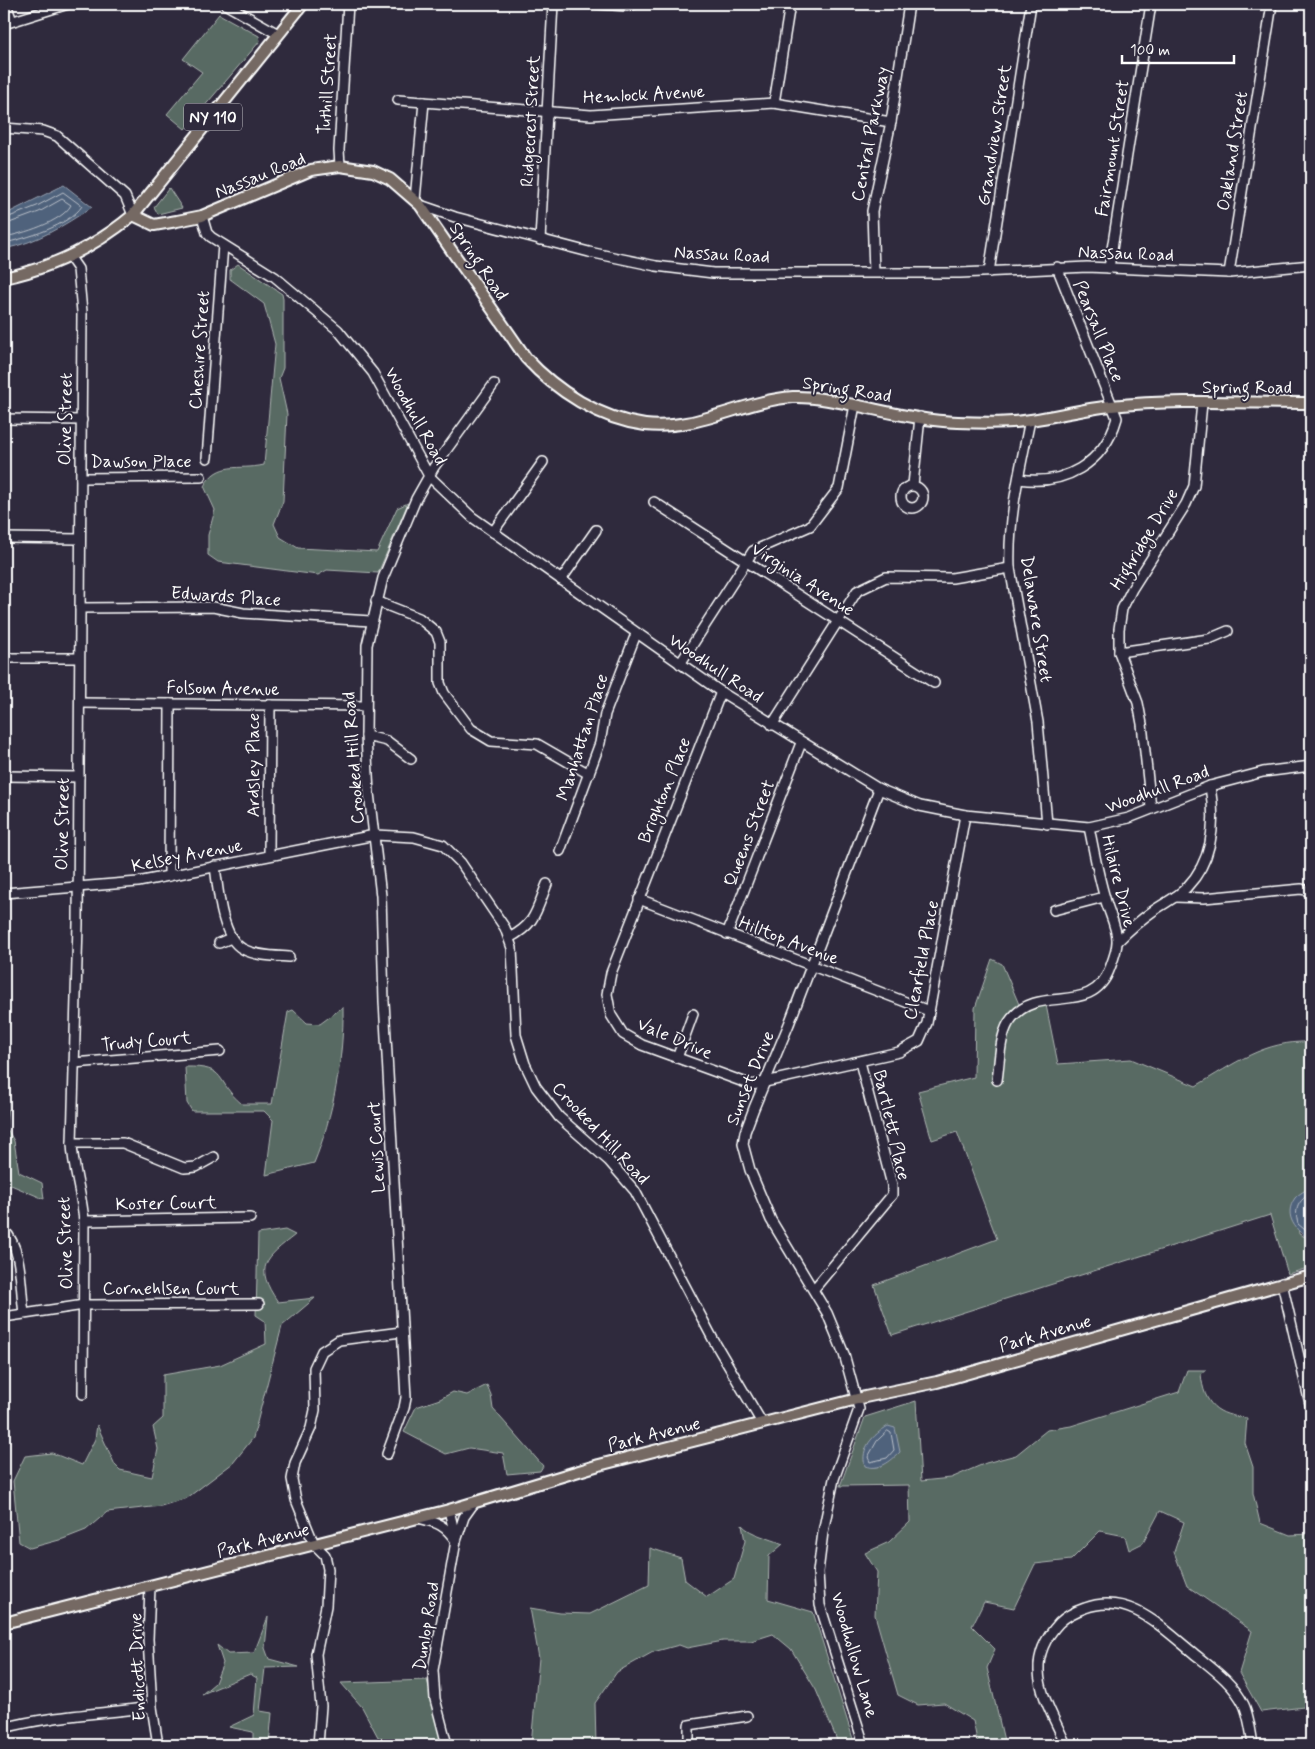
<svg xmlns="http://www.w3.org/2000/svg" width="1315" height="1749" font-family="Mynerve,sans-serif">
<rect width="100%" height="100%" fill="#2f2a3d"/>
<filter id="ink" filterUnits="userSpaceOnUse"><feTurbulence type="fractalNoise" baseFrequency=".02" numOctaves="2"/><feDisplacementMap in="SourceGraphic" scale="10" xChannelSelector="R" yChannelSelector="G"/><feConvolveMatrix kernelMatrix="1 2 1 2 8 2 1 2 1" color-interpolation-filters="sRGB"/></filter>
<g filter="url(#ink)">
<g fill="#586a63" stroke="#acb4b1">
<polygon points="219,14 259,36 260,41 185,129 167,114 202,72 183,59"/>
<polygon points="169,188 182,208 158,214 154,207"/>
<path d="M238 264 282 294 283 299V368L279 378 287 414 283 501 274 524 280 537 298 548 377 552 397 508 408 503 378 573 327 570 318 575 218 562 208 555V535L215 510 204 486C219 460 238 471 264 465L275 344 264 304 230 279V270Z"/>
<path d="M992 959 1002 964 1021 1009 1046 1005 1058 1064 1131 1059 1196 1086C1234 1064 1264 1040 1311 1042V1186L1295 1198 1299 1234 1311 1240V1267L1288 1274 1270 1215 892 1335 874 1285 997 1239 957 1132 932 1140 918 1091 974 1077 975 1008Z"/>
<path d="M343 1007C344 1057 333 1117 314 1163L266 1175 273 1120 264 1111H192L187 1103 185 1067C229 1066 214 1081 242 1104H272L288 1012 293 1010 307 1023 320 1024Z"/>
<polygon points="8,1099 6,1127 14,1141 19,1172 42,1183 44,1199 4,1182 4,1117"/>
<path d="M285 1230 295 1235C266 1258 253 1266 278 1302L315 1298 282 1326 253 1438 233 1463 187 1498 161 1506 107 1512 86 1530 63 1539 30 1548 19 1542 13 1481 25 1456 52 1453 82 1465 95 1439 97 1425 115 1465 120 1470 152 1477 158 1449 153 1427 163 1418V1375L220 1365 266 1344 265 1321 256 1315 258 1234Z"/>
<path d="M1187 1370H1206L1201 1374C1204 1405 1217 1415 1247 1418L1245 1443 1253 1467V1493L1260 1523 1290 1535 1311 1534V1710L1304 1707 1261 1712 1239 1673 1252 1631 1187 1586 1174 1552 1184 1522 1160 1511 1143 1543 1129 1550 1125 1536 1100 1531 1071 1560 1035 1564 1014 1608 984 1602 972 1626 995 1649 987 1668 1005 1745H978L973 1721 944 1703 918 1705 898 1695 875 1615 877 1572 865 1553 889 1542 910 1522 909 1485 840 1486 865 1417 916 1401 921 1481 951 1478 986 1463 1016 1455 1047 1430 1071 1426 1179 1392Z"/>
<polygon points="487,1385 491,1395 493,1409 543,1466 540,1471 507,1474 503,1453 469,1448 446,1454 404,1432 416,1407 440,1399 453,1392 467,1395"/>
<path d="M742 1525C751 1535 770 1538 783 1544L769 1556 768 1599 813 1612 855 1745H839L816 1690 791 1649 773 1634 751 1641H723L687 1648 679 1645 653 1652 617 1672 595 1703 596 1745H531L539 1658 530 1608 560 1613 590 1614 649 1585 650 1548 681 1558 685 1580 707 1597 734 1579 745 1541Z"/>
<polygon points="268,1617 265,1648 269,1659 299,1667 265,1668 260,1711 272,1713 269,1745 253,1745 253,1732 229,1727 254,1715 257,1678 250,1674 202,1694 215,1683 223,1663 217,1645 228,1654 254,1653"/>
<polygon points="427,1680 444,1745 396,1745 378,1737 362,1707 341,1683"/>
</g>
<g fill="#50627b" stroke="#96a1b0">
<path d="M64 185 92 207C63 226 38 242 4 249V215Z"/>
<path d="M1311 1186V1240C1297 1232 1282 1216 1295 1198 1298 1194 1307 1190 1311 1186Z"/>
<path d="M888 1426 895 1428 900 1452C890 1462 879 1471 865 1466 860 1448 873 1435 888 1426Z"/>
</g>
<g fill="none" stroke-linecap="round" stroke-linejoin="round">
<g stroke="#b9c0ca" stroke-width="1">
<path d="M4 219 37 206 63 192 82 206C70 225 25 239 4 243"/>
<path d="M4 225 39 212 62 199 71 205C62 222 22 234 4 237"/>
<path d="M1311 1192C1298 1202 1294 1208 1298 1224L1311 1235"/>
<polygon points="888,1431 891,1433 894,1450 887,1458 870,1462 868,1457 877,1441"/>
</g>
<g stroke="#fff" stroke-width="12">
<g id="minor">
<polyline points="6,4 12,21"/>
<polyline points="225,4 278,34"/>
<polyline points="598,4 627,6 634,4"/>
<polyline points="4,24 68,4"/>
<polyline points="398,100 591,115 774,103 891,122"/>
<polyline points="774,103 790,4"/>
<polyline points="4,128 43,131 57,136 125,196 133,215"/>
<polyline points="340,166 339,150 348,4"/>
<polyline points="415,200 424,102"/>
<polyline points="420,205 455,217 589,252 656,266 713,273 960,273 1087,267 1229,273 1311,265"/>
<polyline points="202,216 207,233 211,237 275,277 338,330 373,373 429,476 472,517 721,692 879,789 920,806 965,815 1089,827 1129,818 1210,786 1263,772 1311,766"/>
<polyline points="540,240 553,4"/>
<path d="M69 256 78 269 82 312 78 924 72 1143C73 1170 82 1194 84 1221L83 1394"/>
<polyline points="1109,268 1151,4"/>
<polyline points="874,272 872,211 891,122 909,4"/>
<polyline points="989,272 1031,4"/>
<polyline points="1229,273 1272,4"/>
<polyline points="4,419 82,420"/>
<path d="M1030 420C1020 469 1008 518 1010 568L1038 722 1047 824"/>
<polyline points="207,458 223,245"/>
<polyline points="81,478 201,477"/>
<path d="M1019 479C1064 486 1104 464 1117 418L1057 267"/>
<polyline points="913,485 920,417"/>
<circle cx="912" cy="497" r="11"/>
<polyline points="654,502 934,683"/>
<polyline points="493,532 543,462"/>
<polyline points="4,538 79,539"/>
<polyline points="561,580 596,530"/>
<polyline points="376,601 419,618 436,632 440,642 440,683 444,693 471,729 491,741 537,744 589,774"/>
<polyline points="80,608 213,607 243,613 371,621"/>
<polyline points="1119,652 1209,639 1228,631"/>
<polyline points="4,658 79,658"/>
<polyline points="680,664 753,551 810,526 839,488 855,405"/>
<polyline points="721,692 611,973 607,994 611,1015 623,1034 642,1045 752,1085 899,1052 919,1041 927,1023 965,815"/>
<polyline points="80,703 365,706"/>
<polyline points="772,725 857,591 886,577 952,578 1010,568"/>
<polyline points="366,736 387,741 411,759"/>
<polyline points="4,776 79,777"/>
<polyline points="1151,808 1142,724 1138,703 1119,652 1119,629 1122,609 1132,589 1186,504 1194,486 1202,403"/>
<polyline points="560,851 600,743 605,714 636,634"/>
<polyline points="269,855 270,705"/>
<path d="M215 866C218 888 221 938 243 949 255 956 275 956 289 957"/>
<polyline points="169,876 170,704"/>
<polyline points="4,893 138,882 375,835 414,837 443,845 461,863 505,928 512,948 516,1035 525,1064 536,1087 559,1117 609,1161 635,1191 714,1341 762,1423"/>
<polyline points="1175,897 1204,898 1301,889 1311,891"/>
<polyline points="639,899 929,1011"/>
<polyline points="1054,910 1104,897"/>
<polyline points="727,934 801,743"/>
<path d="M509 938C536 924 536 911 547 884"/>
<path d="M1118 941C1129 930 1140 920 1153 911 1164 903 1178 897 1187 887 1214 859 1216 822 1210 786"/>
<polyline points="219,943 231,938"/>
<polyline points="677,1058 693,1014"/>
<polyline points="74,1063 220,1051"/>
<path d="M997 1080C1000 1061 999 1033 1012 1018 1040 983 1092 1018 1110 968 1113 960 1117 950 1117 942 1118 929 1108 911 1105 898 1098 875 1094 851 1089 827"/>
<polyline points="72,1143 123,1143 184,1168 196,1167 214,1157"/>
<polyline points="84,1221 250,1218"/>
<path d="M4 1230C23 1250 20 1287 24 1313"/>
<polyline points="1282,1283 1311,1408"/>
<polyline points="814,1289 892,1195 892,1185 860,1062"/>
<polyline points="4,1317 84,1305 259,1304"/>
<polyline points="387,1454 404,1408 406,1398 384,1001 381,896 369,793 366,736 367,645 383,578 416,499 434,467 494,384"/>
<polyline points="449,1510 455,1536"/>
<path d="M418 1518C438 1523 444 1524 456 1541"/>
<polyline points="150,1587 148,1639 152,1707 158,1745"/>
<path d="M4 1728C53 1715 102 1714 152 1707"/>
<polyline points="318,1745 321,1706 316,1654 326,1606 328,1569 325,1555 314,1544 296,1500 292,1479 295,1463 311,1428 315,1410 314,1368 322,1351 339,1340 401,1332"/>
<polyline points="447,1745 435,1699 433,1670 456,1541 464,1517 474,1503"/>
<polyline points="689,1745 689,1725 747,1716"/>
<polyline points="864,1745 820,1605 818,1572 823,1532 834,1479 859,1409 844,1354 827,1313 771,1220 750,1170 743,1144 745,1132 754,1108 789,1024 879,789"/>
<path d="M1066 1745C1056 1721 1040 1697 1039 1671 1038 1652 1047 1636 1059 1623 1066 1616 1076 1611 1085 1608 1128 1592 1160 1626 1191 1651 1209 1666 1233 1682 1244 1705 1249 1716 1251 1732 1253 1745"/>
</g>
</g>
<g stroke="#fff" stroke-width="14">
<g id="major">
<path d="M133 215 154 225 177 221 202 216 311 170 340 166 373 171 390 179 420 205 526 358C556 391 600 419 645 425 696 431 742 401 793 397 812 396 831 400 849 404 885 411 921 421 958 422 981 423 1008 424 1031 420 1058 416 1084 409 1111 406 1177 399 1245 403 1311 403"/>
<path d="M4 278C51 268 96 246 133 215L303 4"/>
<polyline points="4,1623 449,1510 599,1465 865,1397 937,1382 1311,1276"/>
</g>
</g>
<use href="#minor" stroke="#2f2a3d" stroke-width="9"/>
<use href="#major" stroke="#756964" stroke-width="10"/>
</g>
</g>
<g text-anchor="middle" stroke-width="4" stroke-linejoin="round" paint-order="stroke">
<rect fill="#2f2a3d" stroke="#c1bfc5" stroke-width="1" x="184" y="103.5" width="58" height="27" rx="4"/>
<g font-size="16" font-weight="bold" fill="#fff">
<text x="213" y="123">NY 110</text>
</g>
<g font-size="18" fill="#fff" stroke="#2f2a3d">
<text transform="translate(327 84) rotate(-86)" y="6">Tuthill Street</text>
<text transform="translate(644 94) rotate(-3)" y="6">Hemlock Avenue</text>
<text transform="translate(530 121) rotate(-87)" y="6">Ridgecrest Street</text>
<text transform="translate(870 134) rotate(-79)" y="6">Central Parkway</text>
<text transform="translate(994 135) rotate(-81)" y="6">Grandview Street</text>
<text transform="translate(1112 148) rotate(-81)" y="6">Fairmount Street</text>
<text transform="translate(1232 151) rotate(-81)" y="6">Oakland Street</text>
<text transform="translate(260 175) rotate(-22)" y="6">Nassau Road</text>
<text transform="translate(1126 253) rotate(2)" y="6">Nassau Road</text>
<text transform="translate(722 254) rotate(3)" y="6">Nassau Road</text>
<text transform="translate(479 261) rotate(56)" y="6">Spring Road</text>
<text transform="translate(1099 331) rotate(68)" y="6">Pearsall Place</text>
<text transform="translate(199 350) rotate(-86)" y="6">Cheshire Street</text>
<text x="1247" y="393">Spring Road</text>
<text transform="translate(847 389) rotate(9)" y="6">Spring Road</text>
<text transform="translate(416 416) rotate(61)" y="6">Woodhull Road</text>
<text transform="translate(65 419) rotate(-89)" y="6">Olive Street</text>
<text x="141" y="467">Dawson Place</text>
<text transform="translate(1144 539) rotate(-59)" y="6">Highridge Drive</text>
<text transform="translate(803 579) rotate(33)" y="6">Virginia Avenue</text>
<text transform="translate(226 596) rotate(4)" y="6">Edwards Place</text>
<text transform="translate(1037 619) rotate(81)" y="6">Delaware Street</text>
<text transform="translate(716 668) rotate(34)" y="6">Woodhull Road</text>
<text transform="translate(223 688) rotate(1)" y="6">Folsom Avenue</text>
<text transform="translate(582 737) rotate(-72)" y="6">Manhattan Place</text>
<text transform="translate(353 758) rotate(-94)" y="6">Crooked Hill Road</text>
<text transform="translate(253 765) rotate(-90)" y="6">Ardsley Place</text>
<text transform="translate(1157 789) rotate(-20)" y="6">Woodhull Road</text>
<text transform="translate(664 790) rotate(-68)" y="6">Brighton Place</text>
<text transform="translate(62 824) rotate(-89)" y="6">Olive Street</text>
<text transform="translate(749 833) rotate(-69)" y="6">Queens Street</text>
<text transform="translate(187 855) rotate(-11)" y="6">Kelsey Avenue</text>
<text transform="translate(1119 881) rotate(76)" y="6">Hilaire Drive</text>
<text transform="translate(789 940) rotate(21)" y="6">Hilltop Avenue</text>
<text transform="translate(921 960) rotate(-79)" y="6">Clearfield Place</text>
<text transform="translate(675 1038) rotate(23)" y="6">Vale Drive</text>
<text transform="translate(146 1041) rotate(-5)" y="6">Trudy Court</text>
<text transform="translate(750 1078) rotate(-68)" y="6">Sunset Drive</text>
<text transform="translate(892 1125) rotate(77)" y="6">Bartlett Place</text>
<text transform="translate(601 1133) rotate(47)" y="6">Crooked Hill Road</text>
<text transform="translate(376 1147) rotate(-93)" y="6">Lewis Court</text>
<text transform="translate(166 1203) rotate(-1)" y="6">Koster Court</text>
<text transform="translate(65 1243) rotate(-92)" y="6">Olive Street</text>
<text x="171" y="1294">Cornehlsen Court</text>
<text transform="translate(1045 1333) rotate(-16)" y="6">Park Avenue</text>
<text transform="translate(654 1434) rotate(-14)" y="6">Park Avenue</text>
<text transform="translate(263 1540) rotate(-14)" y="6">Park Avenue</text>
<text transform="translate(426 1626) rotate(-81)" y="6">Dunlop Road</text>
<text transform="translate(855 1655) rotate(74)" y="6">Woodhollow Lane</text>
<text transform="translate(137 1667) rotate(-92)" y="6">Endicott Drive</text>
</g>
</g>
<rect width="1315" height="1749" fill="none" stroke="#2f2a3d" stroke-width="20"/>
<rect x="10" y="10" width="1295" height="1729" fill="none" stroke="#fff" stroke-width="2" filter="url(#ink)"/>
<path d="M1122 55v8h112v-8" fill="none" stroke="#ffffff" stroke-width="2.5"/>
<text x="1130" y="55" font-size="15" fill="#ffffff" stroke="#2f2a3d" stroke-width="4" paint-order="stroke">100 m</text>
</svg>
